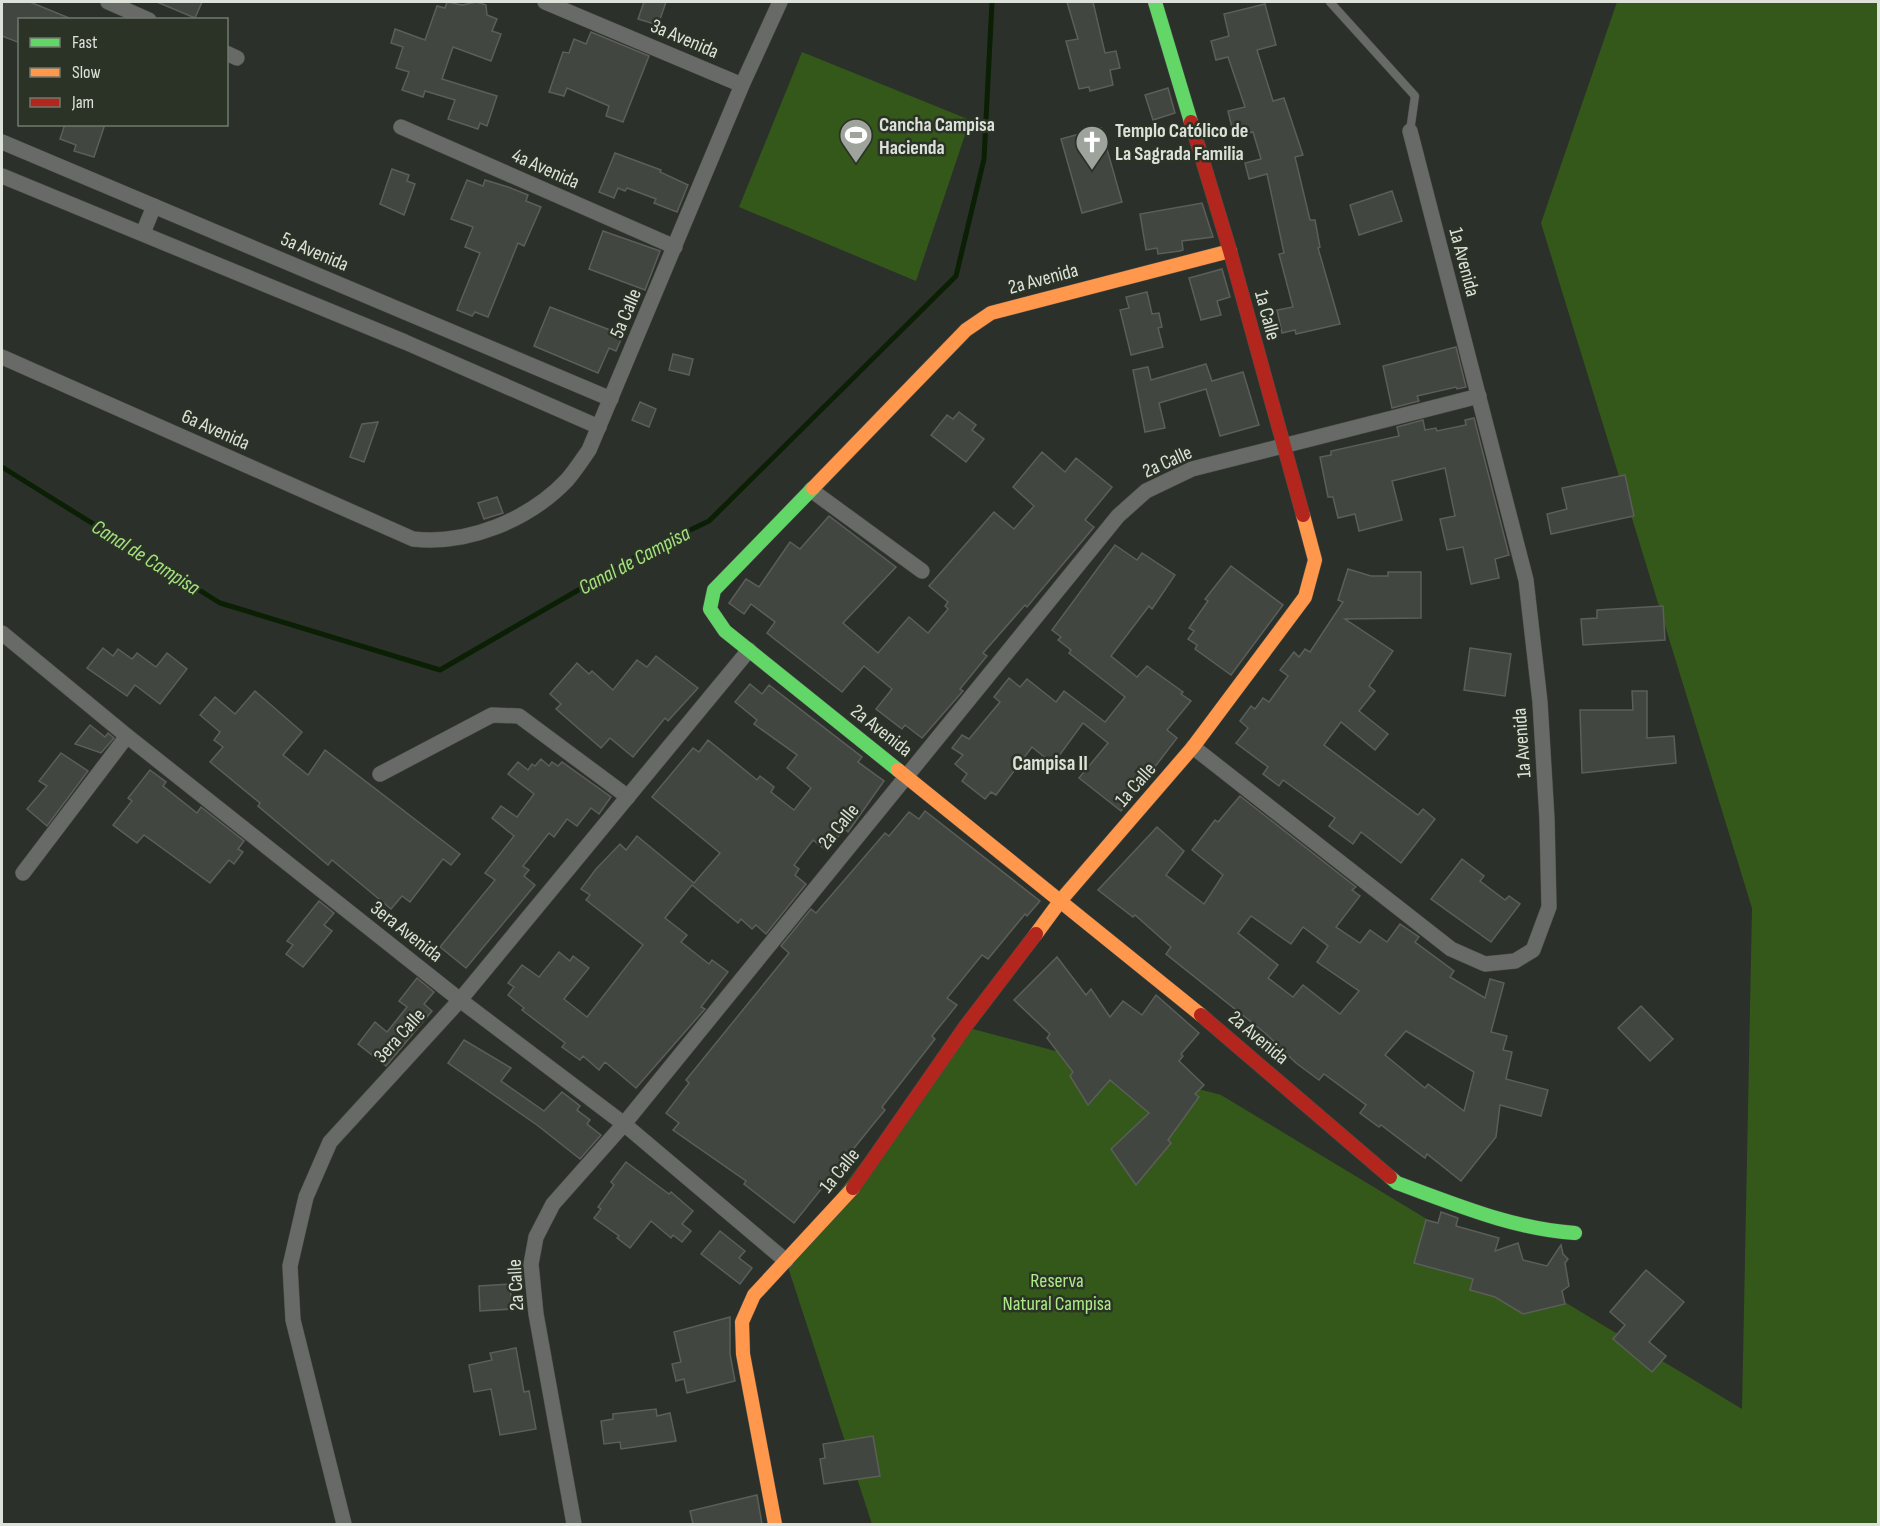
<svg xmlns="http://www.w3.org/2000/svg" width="1880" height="1526" font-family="'Sofia Sans Condensed',sans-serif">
<rect width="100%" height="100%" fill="#2c302a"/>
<g fill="#34581a">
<polygon points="1617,2 1878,2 1878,1524 872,1524 786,1261 965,1027 1221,1095 1742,1409 1752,908 1541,223"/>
<polygon points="802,52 970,120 916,281 739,207"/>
</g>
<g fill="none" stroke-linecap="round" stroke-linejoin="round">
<polyline stroke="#0a1f04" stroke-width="5" points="2,467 220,603 440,670 644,552 709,521 956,276 984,159 992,2"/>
</g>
<g fill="#424640" stroke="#5b5e59" stroke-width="1.5" fill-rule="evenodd">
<polygon points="2,2 30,2 74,20 20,20 20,43 2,36"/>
<polygon points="157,2 202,2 195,18"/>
<polygon points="447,2 462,5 477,2 486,5 487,15 497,19 492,31 501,34 491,61 453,47 442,79 497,96 487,126 480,123 478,129 448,119 455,100 425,91 423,97 402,90 409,72 396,68 403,47 391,43 395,29 425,40 437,6 445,8"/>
<polygon points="644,2 666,2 658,25 638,19"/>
<polygon points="1067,2 1093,2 1105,53 1116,51 1120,68 1110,70 1113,85 1090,91 1089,87 1079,89 1066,41 1078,39"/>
<polygon points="1265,4 1276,45 1257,50 1273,101 1284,98 1303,155 1295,157 1310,220 1315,220 1320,247 1318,248 1340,324 1296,334 1295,330 1282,333 1277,310 1293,307 1279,254 1284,253 1267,174 1249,179 1245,163 1261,159 1253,132 1234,136 1228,111 1245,107 1228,57 1216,60 1211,41 1229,36 1224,14"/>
<polygon points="591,32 649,56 623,122 606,116 609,106 567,88 564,96 549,92 563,52 569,53 574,39 586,44"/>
<polygon points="1168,88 1175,113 1153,120 1145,95"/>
<polygon points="65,124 105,124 94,157 74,151 76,145 60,139"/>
<polygon points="1101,128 1122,202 1082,213 1061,139"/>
<polygon points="615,153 661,170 660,172 688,185 677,212 654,203 656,199 627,188 625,191 618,188 614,198 599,192"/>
<polygon points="392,169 409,175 407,181 415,184 404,215 380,204"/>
<polygon points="467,180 483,186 485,180 508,187 528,195 526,201 541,207 524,246 518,243 488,317 475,312 472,316 457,310 480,253 465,247 473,227 451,219"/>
<polygon points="1392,191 1402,221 1359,235 1350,205"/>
<polygon points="1202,203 1213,237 1182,241 1183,250 1180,251 1158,254 1157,248 1146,250 1140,214"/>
<polygon points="603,231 660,251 645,290 589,269"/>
<polygon points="1222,269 1230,297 1217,301 1221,315 1201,320 1189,278"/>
<polygon points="1147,292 1152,314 1159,313 1162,327 1158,328 1163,347 1131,355 1120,310 1129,308 1126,297"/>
<polygon points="550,307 623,335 616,351 609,348 598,373 534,346"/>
<polygon points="1456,347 1466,387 1457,389 1456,387 1417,396 1419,401 1392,408 1383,366"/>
<polygon points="673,354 693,359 689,375 669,370"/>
<polygon points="1206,364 1212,381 1243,372 1259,425 1220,436 1206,389 1159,403 1165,428 1145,432 1133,370 1148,367 1151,380"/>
<polygon points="640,402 656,409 649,427 632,420"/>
<polygon points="959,412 976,425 972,430 984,439 966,462 931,435 947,415 953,419"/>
<polygon points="1474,418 1509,555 1495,559 1499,578 1471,584 1463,547 1447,550 1440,519 1455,516 1445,468 1392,481 1402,520 1359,531 1355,514 1338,518 1333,497 1328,497 1320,457 1331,455 1331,451 1399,436 1397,427 1423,420 1425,430 1436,428 1437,431 1466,425 1465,420"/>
<polygon points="378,422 364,462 350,457 362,424"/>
<polygon points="1042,452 1065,472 1076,458 1112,487 1085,520 1094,527 1027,607 1025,605 983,653 987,656 960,689 963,691 922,738 905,725 902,729 876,709 892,689 864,666 842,692 767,633 775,622 751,604 744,614 729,603 746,579 759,587 790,542 800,549 829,516 896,567 843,623 878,653 909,617 928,633 948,609 945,606 948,602 929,586 994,512 1014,529 1034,506 1013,487"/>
<polygon points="1625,475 1634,516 1551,534 1547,514 1567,509 1562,488"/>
<polygon points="497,497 503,513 484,519 478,503"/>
<polygon points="1115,545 1137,560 1142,553 1175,575 1152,609 1149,606 1111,656 1137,677 1147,666 1183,692 1181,694 1191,701 1167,730 1177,738 1121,811 1079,778 1108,743 1083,723 1053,764 1032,747 996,795 991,792 985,799 962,781 967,774 955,764 963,755 952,748 962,735 969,739 1000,702 994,697 1009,678 1020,687 1027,679 1056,702 1064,691 1105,722 1125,697 1069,653 1071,650 1058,640 1061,637 1052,630"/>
<polygon points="1231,566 1283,605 1231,675 1195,649 1197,645 1188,639 1194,631 1189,628 1208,601 1205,599"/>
<polygon points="1348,569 1371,576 1388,576 1388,572 1421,572 1421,618 1345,619 1393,651 1369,686 1375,691 1359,711 1388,734 1375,750 1341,722 1324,745 1418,815 1423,809 1435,819 1401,863 1361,832 1353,844 1329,826 1335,818 1283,780 1279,786 1263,774 1268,767 1236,743 1248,728 1240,721 1251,706 1255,709 1263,698 1269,702 1288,676 1280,670 1294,652 1299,657 1305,649 1310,652 1343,602 1338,600"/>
<polygon points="1663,606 1665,640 1583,645 1581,619 1597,618 1597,610"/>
<polygon points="103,648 113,656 118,649 132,659 137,653 156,667 167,653 187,669 160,704 135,685 127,696 87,668"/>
<polygon points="1470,648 1511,654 1505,696 1464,690"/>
<polygon points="656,656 698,688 668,721 665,718 633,757 610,738 601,748 556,709 561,704 550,694 577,663 589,674 592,671 613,690 637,660 647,667"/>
<polygon points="750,684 762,694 769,685 862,757 858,762 884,781 848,832 844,829 827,851 813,840 794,865 799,869 795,875 806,884 766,934 756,925 752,929 741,919 738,923 692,885 665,918 687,935 681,942 709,964 712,960 728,972 701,1007 705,1009 636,1088 605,1062 599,1070 583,1056 580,1060 562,1047 565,1043 522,1010 524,1008 508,995 514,987 508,983 522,965 539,977 559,952 570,961 573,956 589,968 564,999 587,1017 643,945 586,900 590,895 581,889 596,869 620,844 626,850 637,836 694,883 720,853 652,797 693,748 699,752 708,740 757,780 760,776 774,787 771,792 794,810 811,788 787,768 797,755 754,724 757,720 735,702"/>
<polygon points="255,691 302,732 283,755 308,775 325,750 460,854 451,865 443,859 410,902 402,896 391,909 332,860 328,865 258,806 260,803 210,762 223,747 214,740 220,732 200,715 215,697 235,714"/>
<polygon points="1632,691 1647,691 1647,738 1674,736 1676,763 1582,773 1580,710 1633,710"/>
<polygon points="90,725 105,737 108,733 114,738 101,753 75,744"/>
<polygon points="61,753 88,771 47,826 27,809 47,786 39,781"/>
<polygon points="541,759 549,766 552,762 558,766 562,762 611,797 599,814 591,808 577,826 567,819 554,837 549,833 523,866 529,870 524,876 535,885 466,968 440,947 495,880 485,873 514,836 492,818 501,806 517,817 534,794 508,774 518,762 528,770 532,764 535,766"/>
<polygon points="150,770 166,782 163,786 197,813 201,807 244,841 238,849 243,852 234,864 229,860 210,883 144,835 137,843 113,825 132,801 128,798"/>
<path d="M1240 796 1356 887 1352 890 1360 896 1336 927 1360 943 1370 930 1387 942 1400 924 1419 937 1415 942 1454 971 1450 977 1485 998 1490 979 1504 983 1491 1032 1507 1036 1503 1050 1512 1052 1506 1079 1548 1090 1541 1116 1500 1105 1496 1137 1461 1181 1427 1154 1425 1158 1381 1125 1379 1127 1360 1113 1366 1105 1324 1074 1319 1080 1296 1063 1265 1033 1166 954 1171 947 1135 915 1133 917 1098 890 1157 827 1184 851 1166 875 1204 904 1223 875 1192 850 1215 820 1218 822ZM1251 916 1291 944 1303 927 1328 946 1317 962 1359 991 1340 1014 1303 985 1293 997 1268 978 1278 965 1238 933ZM1406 1031 1474 1072 1464 1111 1428 1084 1425 1088 1385 1055Z"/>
<polygon points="925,811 1040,901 1027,916 1025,914 988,959 982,955 947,998 957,1005 932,1036 935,1039 882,1107 885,1110 871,1127 794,1223 744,1184 746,1181 673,1130 679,1123 666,1113 689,1083 686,1080 789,953 781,946 811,909 816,913 885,833 889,836 909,812 919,819"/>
<polygon points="1462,859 1484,876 1480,881 1505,900 1509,896 1520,904 1491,942 1431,899"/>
<polygon points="319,901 334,913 324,925 332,931 303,967 286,954 293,945 287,941"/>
<polygon points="1057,957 1086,995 1091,989 1110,1017 1123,1001 1142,1015 1156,995 1199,1033 1181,1054 1183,1056 1179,1061 1204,1085 1195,1094 1199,1097 1168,1140 1171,1143 1136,1185 1111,1149 1149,1113 1110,1080 1088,1105 1070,1076 1073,1072 1047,1038 1050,1034 1014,1000"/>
<polygon points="417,978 434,992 424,1004 432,1011 386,1066 358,1044 375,1022 387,1032 407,1007 399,1001"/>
<polygon points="1641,1006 1673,1039 1650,1061 1618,1028"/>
<polygon points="464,1040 511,1068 501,1081 544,1111 562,1092 580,1106 577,1110 590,1120 587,1124 601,1135 580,1159 537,1125 448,1063"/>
<polygon points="626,1162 669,1194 671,1192 693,1211 682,1224 691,1231 682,1242 673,1235 671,1238 651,1221 630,1248 617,1238 619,1236 594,1218 601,1209 598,1207 614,1185 611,1182"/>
<polygon points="1441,1212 1458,1218 1456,1226 1499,1238 1495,1251 1518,1243 1523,1260 1547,1266 1561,1245 1563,1254 1568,1259 1565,1263 1569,1286 1562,1291 1565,1304 1523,1314 1495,1297 1470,1290 1473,1279 1414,1263 1426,1220 1438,1223"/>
<polygon points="720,1231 745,1251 739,1258 752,1268 740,1284 701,1254"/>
<polygon points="1646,1270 1684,1302 1649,1342 1666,1356 1652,1372 1613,1339 1625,1325 1610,1312"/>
<polygon points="510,1284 512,1309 480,1311 479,1286"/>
<polygon points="730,1317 730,1354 735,1381 687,1393 684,1379 676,1381 672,1364 681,1362 674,1332"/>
<polygon points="516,1348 524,1392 529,1391 536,1429 500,1435 491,1389 474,1392 469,1365 492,1360 490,1353"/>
<polygon points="656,1409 657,1416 670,1413 676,1441 621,1449 620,1442 604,1444 601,1421 613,1419 613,1414"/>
<polygon points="873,1436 880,1476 824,1484 820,1459 825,1458 823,1444"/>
<polygon points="757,1495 762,1524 693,1524 690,1511"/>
</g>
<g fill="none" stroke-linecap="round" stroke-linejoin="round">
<g stroke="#494c46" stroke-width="9">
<polyline id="lane" points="1330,2 1415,96 1410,131"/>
</g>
<g stroke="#494c46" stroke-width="16">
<g id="street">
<polyline points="108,2 149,20"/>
<polyline points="545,2 742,85"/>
<polyline points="226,53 237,58"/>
<polyline points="401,127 675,247"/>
<polyline points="2,142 611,399"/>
<polyline points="2,176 405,342 599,427"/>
<polyline points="143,233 154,206"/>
<path d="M2 357 413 539C468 545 529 520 567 480 575 471 582 460 589 450L742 85 780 2"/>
<polyline points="811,490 922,571"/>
<polyline points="2,633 127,736 460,1000 624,1124 786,1261"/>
<polyline points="1193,747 1451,949 1485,964 1515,961 1533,950 1549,907 1547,819 1540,702 1526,580 1410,131"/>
<polyline points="380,774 492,715 519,716 628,797"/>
<polyline points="23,873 127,736"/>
<polyline points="344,1524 293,1320 290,1266 306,1197 330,1142 460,1000 749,650"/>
<polyline points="574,1524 536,1314 531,1264 536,1237 553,1204 624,1124 1118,516 1146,491 1192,469 1479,396"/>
</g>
</g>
<g stroke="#494c46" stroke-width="15">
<g id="fast">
<polyline points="1155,2 1191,122"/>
<polyline points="813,488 714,590 710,609 725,631 898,770"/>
<path d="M1390 1177 1397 1183C1455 1204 1513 1229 1575 1233"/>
</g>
</g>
<g stroke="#494c46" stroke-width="15">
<g id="slow">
<polyline points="813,488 966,330 991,313 1230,251"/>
<polyline points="898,770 1201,1015"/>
<polyline points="1036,934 1061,900 1193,747 1305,597 1315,560 1303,515"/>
<polyline points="775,1524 743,1354 742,1322 754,1295 853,1188"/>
</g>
</g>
<g stroke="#494c46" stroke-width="15">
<g id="jam">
<polyline points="1191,122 1230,251 1303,515"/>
<polyline points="1201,1015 1390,1177"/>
<polyline points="853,1188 965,1027 1036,934"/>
</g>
</g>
<use href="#lane" stroke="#676a66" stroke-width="8"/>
<use href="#street" stroke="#676a66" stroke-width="15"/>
<use href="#fast" stroke="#63d668" stroke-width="14"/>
<use href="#slow" stroke="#ff974d" stroke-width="14"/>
<use href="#jam" stroke="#b3261e" stroke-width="14"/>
</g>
<defs>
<g id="stadium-pin" transform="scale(1.725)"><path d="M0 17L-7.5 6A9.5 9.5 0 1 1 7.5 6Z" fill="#9ea39c" stroke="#2b3327"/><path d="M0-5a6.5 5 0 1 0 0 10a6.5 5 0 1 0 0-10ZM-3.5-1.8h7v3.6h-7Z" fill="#fff"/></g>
<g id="church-pin" transform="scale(1.725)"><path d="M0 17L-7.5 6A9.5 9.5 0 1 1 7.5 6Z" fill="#9ea39c" stroke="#2b3327"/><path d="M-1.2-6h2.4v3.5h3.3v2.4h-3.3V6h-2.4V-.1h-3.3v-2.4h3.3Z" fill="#fff"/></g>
</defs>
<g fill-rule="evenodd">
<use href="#stadium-pin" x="856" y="135"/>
<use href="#church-pin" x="1092" y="142"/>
</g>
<g text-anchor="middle" stroke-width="5" stroke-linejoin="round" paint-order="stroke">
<g font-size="20" fill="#dce1d9" stroke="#2b3327">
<text transform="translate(685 38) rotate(23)" y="7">3a Avenida</text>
<text transform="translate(546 168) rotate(24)" y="7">4a Avenida</text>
<text transform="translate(315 251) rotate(23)" y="7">5a Avenida</text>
<text transform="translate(1465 262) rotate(75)" y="7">1a Avenida</text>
<text transform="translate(1043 278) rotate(-15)" y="7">2a Avenida</text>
<text transform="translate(625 313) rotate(-67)" y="7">5a Calle</text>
<text transform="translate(1268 315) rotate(75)" y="7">1a Calle</text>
<text transform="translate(216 429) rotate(24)" y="7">6a Avenida</text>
<text transform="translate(1167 461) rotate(-24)" y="7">2a Calle</text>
<text transform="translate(882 730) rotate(38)" y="7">2a Avenida</text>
<text transform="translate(1521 743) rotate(-94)" y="7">1a Avenida</text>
<text transform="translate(1135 784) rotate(-49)" y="7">1a Calle</text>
<text transform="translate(838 826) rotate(-51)" y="7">2a Calle</text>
<text transform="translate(407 931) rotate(38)" y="7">3era Avenida</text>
<text transform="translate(399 1035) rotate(-48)" y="7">3era Calle</text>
<text transform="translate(1259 1037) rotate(40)" y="7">2a Avenida</text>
<text transform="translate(839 1170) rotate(-51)" y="7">1a Calle</text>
<text transform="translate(515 1285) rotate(-93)" y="7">2a Calle</text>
</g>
<g font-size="20" font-weight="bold" fill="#dce1d9" stroke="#2b3327" text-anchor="start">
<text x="879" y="131">Cancha Campisa<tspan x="879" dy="23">Hacienda</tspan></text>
<text x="1115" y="137">Templo Católico de<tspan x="1115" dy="23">La Sagrada Familia</tspan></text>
</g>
<g font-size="20" fill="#adeb87" stroke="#2b3327">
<text x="1057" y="1287">Reserva<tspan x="1057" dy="23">Natural Campisa</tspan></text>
</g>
<g font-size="21" font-style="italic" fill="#a4e27f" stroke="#2b3327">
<text transform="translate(146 557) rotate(32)" y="7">Canal de Campisa</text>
<text transform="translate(634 560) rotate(-28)" y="7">Canal de Campisa</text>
</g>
<g font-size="21" font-weight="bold" fill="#dce1d9" stroke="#2b3327">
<text x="1050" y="770">Campisa II</text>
</g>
</g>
<rect width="1880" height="1526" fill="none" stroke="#dce1d9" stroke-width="6"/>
<rect x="18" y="18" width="210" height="108" fill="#2b3327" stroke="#72796e" stroke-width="1.5"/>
<rect x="30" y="38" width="30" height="9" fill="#63d668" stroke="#72796e" stroke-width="1.5"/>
<text x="72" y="48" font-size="18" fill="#dce1d9">Fast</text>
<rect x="30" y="68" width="30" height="9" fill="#ff974d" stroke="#72796e" stroke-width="1.5"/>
<text x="72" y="78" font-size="18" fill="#dce1d9">Slow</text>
<rect x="30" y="98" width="30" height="9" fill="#b3261e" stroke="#72796e" stroke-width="1.5"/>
<text x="72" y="108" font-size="18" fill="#dce1d9">Jam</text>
</svg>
